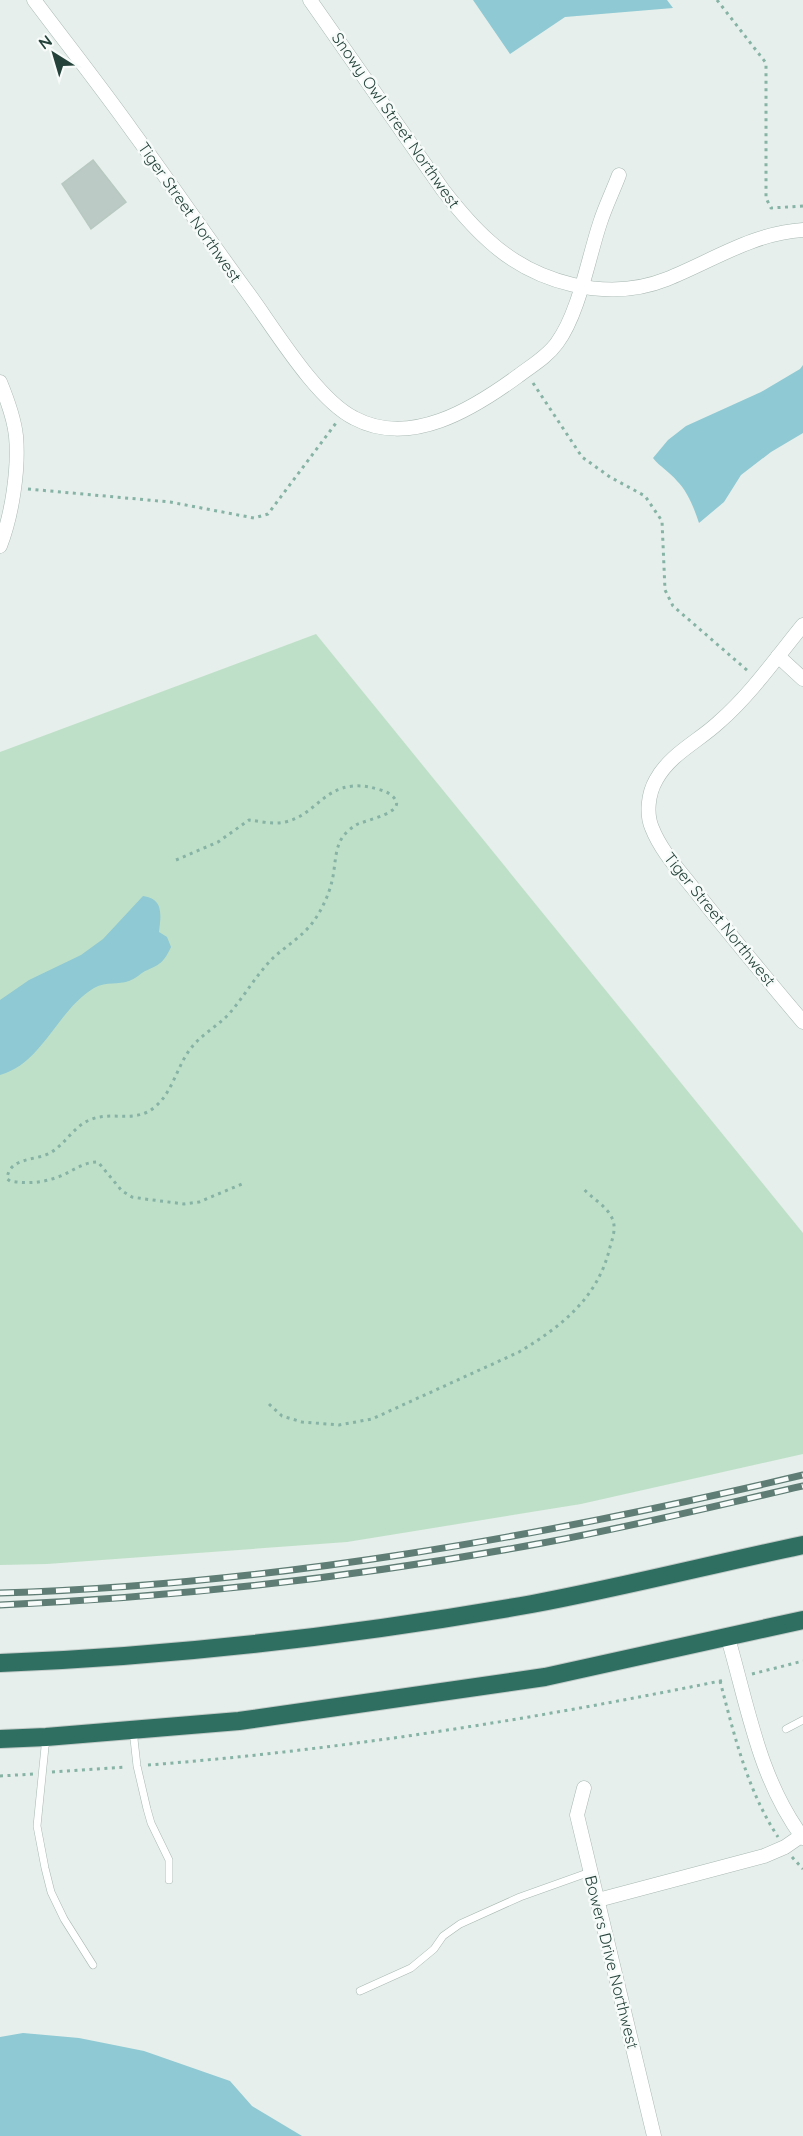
<svg xmlns="http://www.w3.org/2000/svg" width="803" height="2136" font-family="Quicksand,sans-serif">
<rect width="100%" height="100%" fill="#e6efeb"/>
<polygon fill="#bfe0c8" points="316,634 803,1233 803,1454 581,1504 347,1542 47,1564 0,1565 0,752"/>
<g fill="#8ec9d4">
<polygon points="473,0 667,0 673,8 565,17 510,54"/>
<path d="M803 365V433L771 452 741 475 724 502 699 523C694 508 688 492 677 481 670 472 660 467 653 458L668 440 686 426 761 392 800 369Z"/>
<path d="M143 896C164 899 161 915 159 932L167 937 171 947C164 962 160 965 145 971 140 974 135 979 129 981 118 985 107 981 94 988 57 1010 43 1063 0 1075V1000L29 980 81 955 103 939Z"/>
<polygon points="23,2033 79,2038 144,2051 230,2081 252,2106 302,2136 0,2136 0,2037"/>
</g>
<polygon fill="#bbcac4" stroke="#b8c9c2" stroke-width="1.5" points="93,160 126,202 91,229 62,184"/>
<g fill="none" stroke-linecap="round" stroke-linejoin="round">
<g stroke="#a8b8b2" stroke-width="8">
<g id="lane">
<polyline points="786,1729 803,1720"/>
<polyline points="133,1730 137,1766 147,1809 151,1823 169,1860 169,1880"/>
<polyline points="46,1737 37,1826 45,1868 51,1892 64,1919 93,1965"/>
<polyline points="360,1991 411,1968 434,1949 443,1936 460,1924 520,1897 590,1872"/>
</g>
</g>
<g stroke="#a8b8b2" stroke-width="15">
<g id="street">
<path d="M34 0C67 44 101 87 133 132 172 185 209 240 248 293 274 328 316 399 354 418 410 448 473 409 518 376 531 366 547 357 557 343 579 313 588 259 600 223 605 207 613 191 619 175"/>
<path d="M310 0 443 190C457 208 472 226 489 241 535 283 607 303 667 279 712 261 753 233 803 230"/>
<path d="M0 382C7 399 14 417 16 436 19 469 12 515 0 546"/>
<path d="M803 625C776 658 751 694 719 722 699 741 670 754 656 780 648 794 646 814 652 828 661 851 679 870 693 888 729 934 766 978 803 1022"/>
<polyline points="778,656 803,679"/>
<path d="M728 1638C748 1707 759 1779 803 1838"/>
<polyline points="584,1788 577,1815 654,2136"/>
<polyline points="598,1900 764,1856 785,1847 801,1836"/>
</g>
</g>
<g stroke="#c2cac8" stroke-width="20">
<g id="highway">
<path d="M0 1663C179 1656 356 1635 532 1604 623 1587 713 1564 803 1545"/>
<polyline points="0,1739 46,1737 239,1721 545,1677 803,1620"/>
</g>
</g>
<g stroke="#86b3a5" stroke-width="3" stroke-dasharray="3 4.5" stroke-linecap="butt">
<polyline points="717,0 766,63 766,198 771,208 803,206"/>
<polyline points="533,383 582,457 610,477 645,496 662,521 665,590 673,606 748,671"/>
<polyline points="28,489 170,502 254,518 268,514 336,423"/>
<path d="M176 860 218 842 249 820C260 821 273 825 285 822 318 815 325 779 370 787 376 789 385 790 391 795 413 812 364 820 356 825 352 827 348 831 345 834 334 846 336 865 332 881 329 894 322 910 313 922 303 936 286 946 273 958 256 975 244 997 228 1015 216 1027 201 1035 191 1048 177 1066 173 1091 156 1106 136 1124 114 1111 92 1119 74 1125 66 1144 50 1153 35 1161 9 1157 7 1179L10 1181C27 1184 42 1183 58 1177 72 1172 82 1162 98 1162L122 1191 132 1197 145 1199 184 1204 199 1202 242 1184"/>
<path d="M269 1404 282 1416 302 1422 339 1425 372 1419 519 1352C562 1326 598 1298 610 1247 613 1237 617 1226 611 1216 605 1205 590 1197 582 1187"/>
<polyline points="752,1674 803,1661"/>
<path d="M720 1681C734 1734 747 1790 778 1837"/>
<path d="M148 1765C342 1750 535 1719 725 1680"/>
<polyline points="52,1772 126,1767"/>
<polyline points="0,1776 34,1774"/>
<polyline points="792,1857 803,1869"/>
</g>
<use href="#lane" stroke="#fff" stroke-width="7"/>
<use href="#street" stroke="#fff" stroke-width="14"/>
<use href="#highway" stroke="#2f6f62" stroke-width="18"/>
<g stroke="#5f7d75" stroke-width="7">
<g id="rail">
<path d="M0 1593C271 1585 540 1537 803 1475"/>
<path d="M0 1605C180 1597 359 1577 537 1544 626 1528 715 1506 803 1486"/>
</g>
</g>
<use href="#rail" stroke="#f7fbf9" stroke-width="4.5" stroke-dasharray="14" stroke-linecap="butt"/>
</g>
<g text-anchor="middle" stroke-width="5" stroke-linejoin="round" paint-order="stroke">
<g font-size="16" fill="#24423a" stroke="#f7fbf9">
<text transform="translate(396 120) rotate(55)" y="6">Snowy Owl Street Northwest</text>
<text transform="translate(190 212) rotate(55)" y="6">Tiger Street Northwest</text>
<text transform="translate(720 919) rotate(51)" y="6">Tiger Street Northwest</text>
<text transform="translate(612 1962) rotate(76)" y="6">Bowers Drive Northwest</text>
</g>
</g>
<g transform="translate(54 54) rotate(323)" stroke="#f7fbf9" stroke-width="4.5" paint-order="stroke">
<path d="M0-4.5L10 22L0 15L-10 22Z" fill="#24423a"/>
<text y="-9" font-size="16" font-weight="bold" text-anchor="middle" fill="#24423a">N</text>
</g>
</svg>
